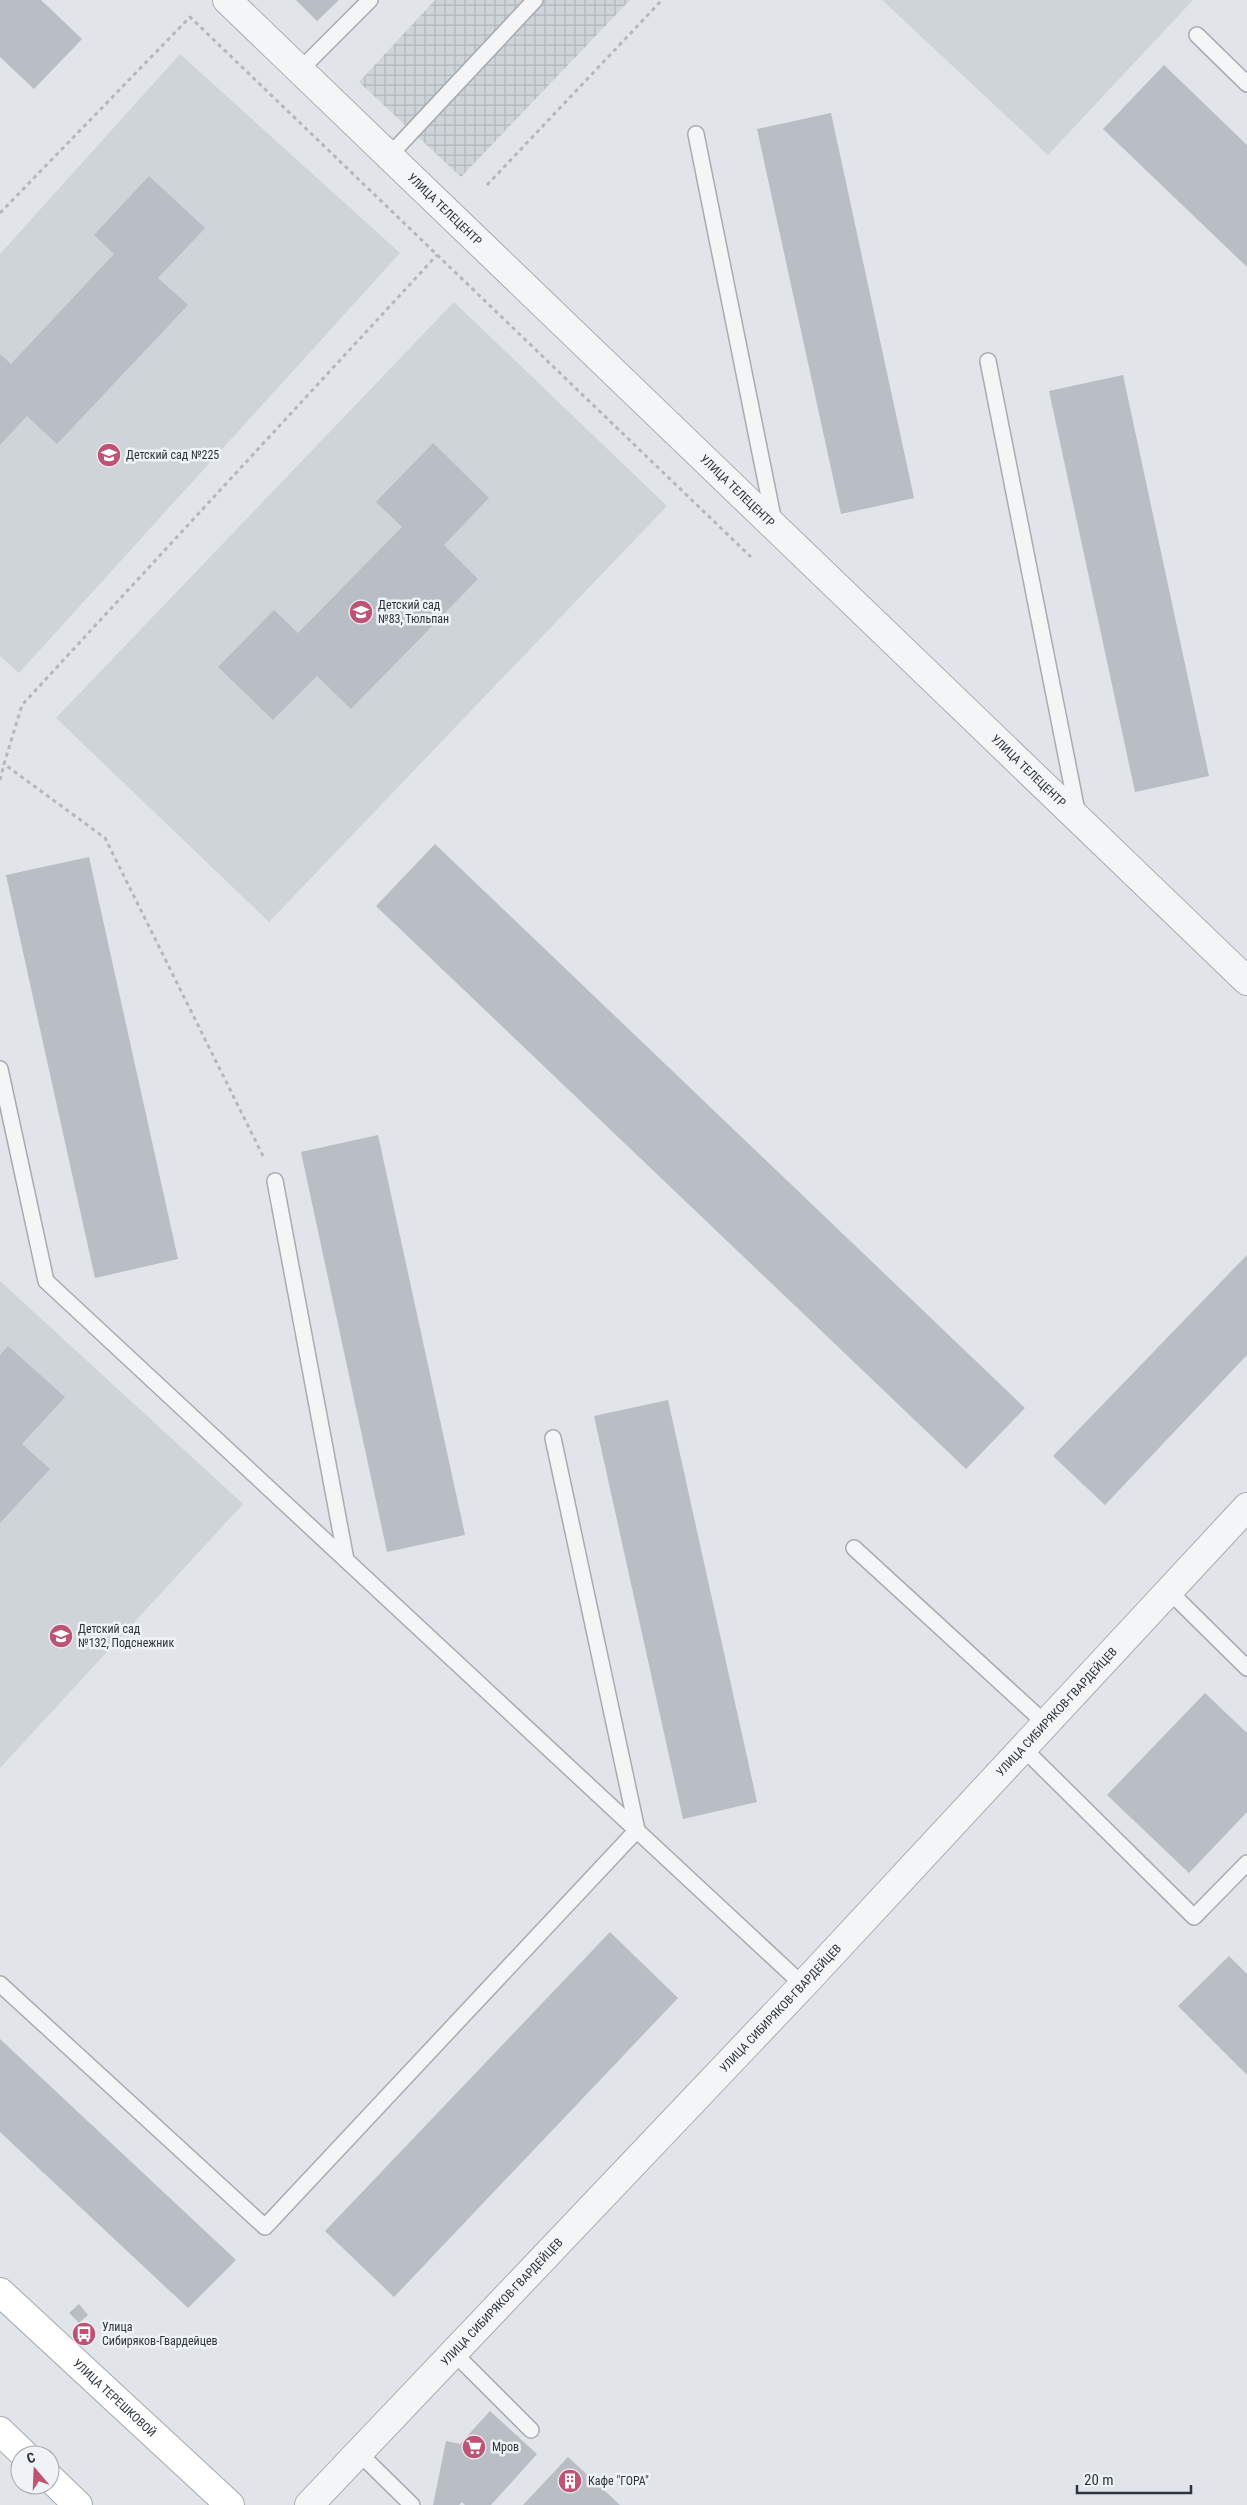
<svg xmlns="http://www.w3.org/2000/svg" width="1247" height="2505" font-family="'Roboto Condensed',sans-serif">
<defs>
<pattern id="industrial-grid" width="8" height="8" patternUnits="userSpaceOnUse" patternTransform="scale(1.25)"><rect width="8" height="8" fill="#cfd4d9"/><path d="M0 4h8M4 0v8" fill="none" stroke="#b2b7bb"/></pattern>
</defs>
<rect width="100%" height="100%" fill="#e1e4e8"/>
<g fill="#cfd4d9">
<polygon points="882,0 1193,0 1048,155"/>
<polygon points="180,54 400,253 19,673 0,656 0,254"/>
<polygon points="454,302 667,506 269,922 56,718"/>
<polygon points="0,1281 243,1504 0,1768"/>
</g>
<polygon fill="url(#industrial-grid)" points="435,0 630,0 461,177 359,82"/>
<g fill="#b8bec4">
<polygon points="0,0 41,0 82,39 34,89 0,57"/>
<polygon points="296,0 339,0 317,21"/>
<polygon points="1164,65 1247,145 1247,267 1103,129"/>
<polygon points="831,113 914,498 841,514 757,129"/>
<polygon points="149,176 205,228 158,278 188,305 57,444 27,416 0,445 0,354 11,364 114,254 94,235"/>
<polygon points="1123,375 1209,776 1135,792 1049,391"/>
<polygon points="433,443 489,498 444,545 478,579 351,709 317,676 273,720 218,667 274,610 298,633 402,527 376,502"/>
<polygon points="435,844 1025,1408 966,1469 376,906"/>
<polygon points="89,857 178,1259 95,1278 6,875"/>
<polygon points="378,1135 465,1535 387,1552 301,1152"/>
<polygon points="1247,1255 1247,1355 1105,1505 1053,1456"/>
<polygon points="8,1346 65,1397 22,1444 50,1469 0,1523 0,1355"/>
<polygon points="668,1400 757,1802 683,1819 594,1416"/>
<polygon points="1205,1693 1247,1733 1247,1812 1189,1873 1107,1795"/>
<polygon points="610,1932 678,1998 394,2297 325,2231"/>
<polygon points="1229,1956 1247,1974 1247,2075 1178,2006"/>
<polygon points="0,2039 236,2260 188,2308 0,2132"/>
<polygon points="79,2304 88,2315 79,2323 69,2313"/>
<polygon points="490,2411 537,2454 491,2505 465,2505 462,2502 459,2505 433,2505 446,2441 460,2444"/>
<polygon points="568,2457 620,2505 523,2505"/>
</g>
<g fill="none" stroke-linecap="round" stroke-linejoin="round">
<g stroke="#a7acb1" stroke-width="18">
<g id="service">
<polyline points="1197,35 1247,84"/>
<polyline points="300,70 370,0"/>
<polyline points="696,134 774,522"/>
<polyline points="389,156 535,0"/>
<polyline points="988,361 1078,816"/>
<polyline points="0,1069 46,1281 803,1985"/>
<polyline points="275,1181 346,1560"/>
<polyline points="854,1548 1046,1724"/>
<polyline points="1169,1591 1247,1668"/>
<polyline points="1023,1748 1194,1917 1247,1863"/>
<polyline points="0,1984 265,2227 637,1830 553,1438"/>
<polyline points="454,2353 531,2430"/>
<polyline points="359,2453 412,2505"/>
</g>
</g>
<g stroke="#a7acb1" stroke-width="30">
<g id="minor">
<path id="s1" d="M227 0 1247 981"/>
</g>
</g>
<g stroke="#a7acb1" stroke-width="30">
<g id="tertiary">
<path id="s2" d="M309 2505 803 1985 1247 1507"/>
</g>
</g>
<g stroke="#a1abb2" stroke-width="30">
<g id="primary">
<path id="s3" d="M0 2292 230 2505"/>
<polyline points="0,2431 25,2455"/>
<polyline points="50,2478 78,2505"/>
</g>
</g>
<g stroke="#b3b8bb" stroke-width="3" stroke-dasharray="4 4" stroke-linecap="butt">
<polyline points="487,185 662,0"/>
<polyline points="0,213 190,17 751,557"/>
<polyline points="0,780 4,764"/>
<polyline points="263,1156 105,838 4,764 22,705 437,255"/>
</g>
<use href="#service" stroke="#f3f5f6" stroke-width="15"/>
<use href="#minor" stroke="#f3f5f6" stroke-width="28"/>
<use href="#tertiary" stroke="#f3f5f6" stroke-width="28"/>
<use href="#primary" stroke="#fff" stroke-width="28"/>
</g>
<defs>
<g id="school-disc" transform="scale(1.25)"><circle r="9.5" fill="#bf5374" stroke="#f0f3f5"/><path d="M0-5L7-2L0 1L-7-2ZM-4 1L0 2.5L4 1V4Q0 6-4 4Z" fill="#fff"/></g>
<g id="bus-disc" transform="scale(1.25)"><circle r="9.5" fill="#bf5374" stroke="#f0f3f5"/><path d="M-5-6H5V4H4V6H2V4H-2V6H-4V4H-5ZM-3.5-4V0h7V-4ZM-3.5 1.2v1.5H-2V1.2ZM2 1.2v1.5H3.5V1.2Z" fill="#fff"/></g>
<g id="supermarket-disc" transform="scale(1.25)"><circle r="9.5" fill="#bf5374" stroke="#f0f3f5"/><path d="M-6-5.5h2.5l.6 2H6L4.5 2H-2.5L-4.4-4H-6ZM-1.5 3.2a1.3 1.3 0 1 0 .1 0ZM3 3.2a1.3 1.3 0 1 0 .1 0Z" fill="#fff"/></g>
<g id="building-disc" transform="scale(1.25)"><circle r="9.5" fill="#bf5374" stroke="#f0f3f5"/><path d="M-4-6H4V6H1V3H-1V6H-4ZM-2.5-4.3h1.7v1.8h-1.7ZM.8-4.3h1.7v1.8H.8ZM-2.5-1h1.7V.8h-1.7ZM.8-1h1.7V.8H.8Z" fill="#fff"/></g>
</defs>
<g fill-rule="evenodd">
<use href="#school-disc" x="109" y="455"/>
<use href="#school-disc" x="361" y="612"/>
<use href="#school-disc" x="61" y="1636"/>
<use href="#bus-disc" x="84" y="2334"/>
<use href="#supermarket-disc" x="474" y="2447"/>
<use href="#building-disc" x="570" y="2481"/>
</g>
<g text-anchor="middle" stroke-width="5" stroke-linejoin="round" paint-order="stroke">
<g font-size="12" fill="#2b353d" stroke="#f0f3f5">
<text dy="4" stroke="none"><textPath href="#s1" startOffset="302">УЛИЦА ТЕЛЕЦЕНТР</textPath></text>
<text dy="4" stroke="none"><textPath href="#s1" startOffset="708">УЛИЦА ТЕЛЕЦЕНТР</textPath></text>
<text dy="4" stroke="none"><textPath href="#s1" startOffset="1112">УЛИЦА ТЕЛЕЦЕНТР</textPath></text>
<text dy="4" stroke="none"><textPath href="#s2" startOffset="1090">УЛИЦА СИБИРЯКОВ-ГВАРДЕЙЦЕВ</textPath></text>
<text dy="4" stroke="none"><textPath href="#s2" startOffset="685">УЛИЦА СИБИРЯКОВ-ГВАРДЕЙЦЕВ</textPath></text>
<text dy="4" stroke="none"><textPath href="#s2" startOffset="280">УЛИЦА СИБИРЯКОВ-ГВАРДЕЙЦЕВ</textPath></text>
<text dy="4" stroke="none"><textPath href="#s3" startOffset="156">УЛИЦА ТЕРЕШКОВОЙ</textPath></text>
</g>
<g font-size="12" fill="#2b353d" stroke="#f0f3f5" text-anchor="start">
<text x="126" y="459">Детский сад №225</text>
<text x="378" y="609">Детский сад<tspan x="378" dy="14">№83, Тюльпан</tspan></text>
<text x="78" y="1633">Детский сад<tspan x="78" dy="14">№132, Подснежник</tspan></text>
<text x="102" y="2331">Улица<tspan x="102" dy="14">Сибиряков-Гвардейцев</tspan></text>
<text x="492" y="2451">Мров</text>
<text x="588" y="2485">Кафе "ГОРА"</text>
</g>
</g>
<g transform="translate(35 2470) rotate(341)"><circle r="24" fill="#f0f3f5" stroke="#a1a7ab"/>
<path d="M0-4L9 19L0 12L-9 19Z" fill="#bf5374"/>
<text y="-8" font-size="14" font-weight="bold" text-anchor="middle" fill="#2b353d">С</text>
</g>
<path d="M1077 2485v8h114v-8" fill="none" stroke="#2b353d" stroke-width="2.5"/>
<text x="1084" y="2485" font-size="15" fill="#2b353d" stroke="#f0f3f5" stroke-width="4" paint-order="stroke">20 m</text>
</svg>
